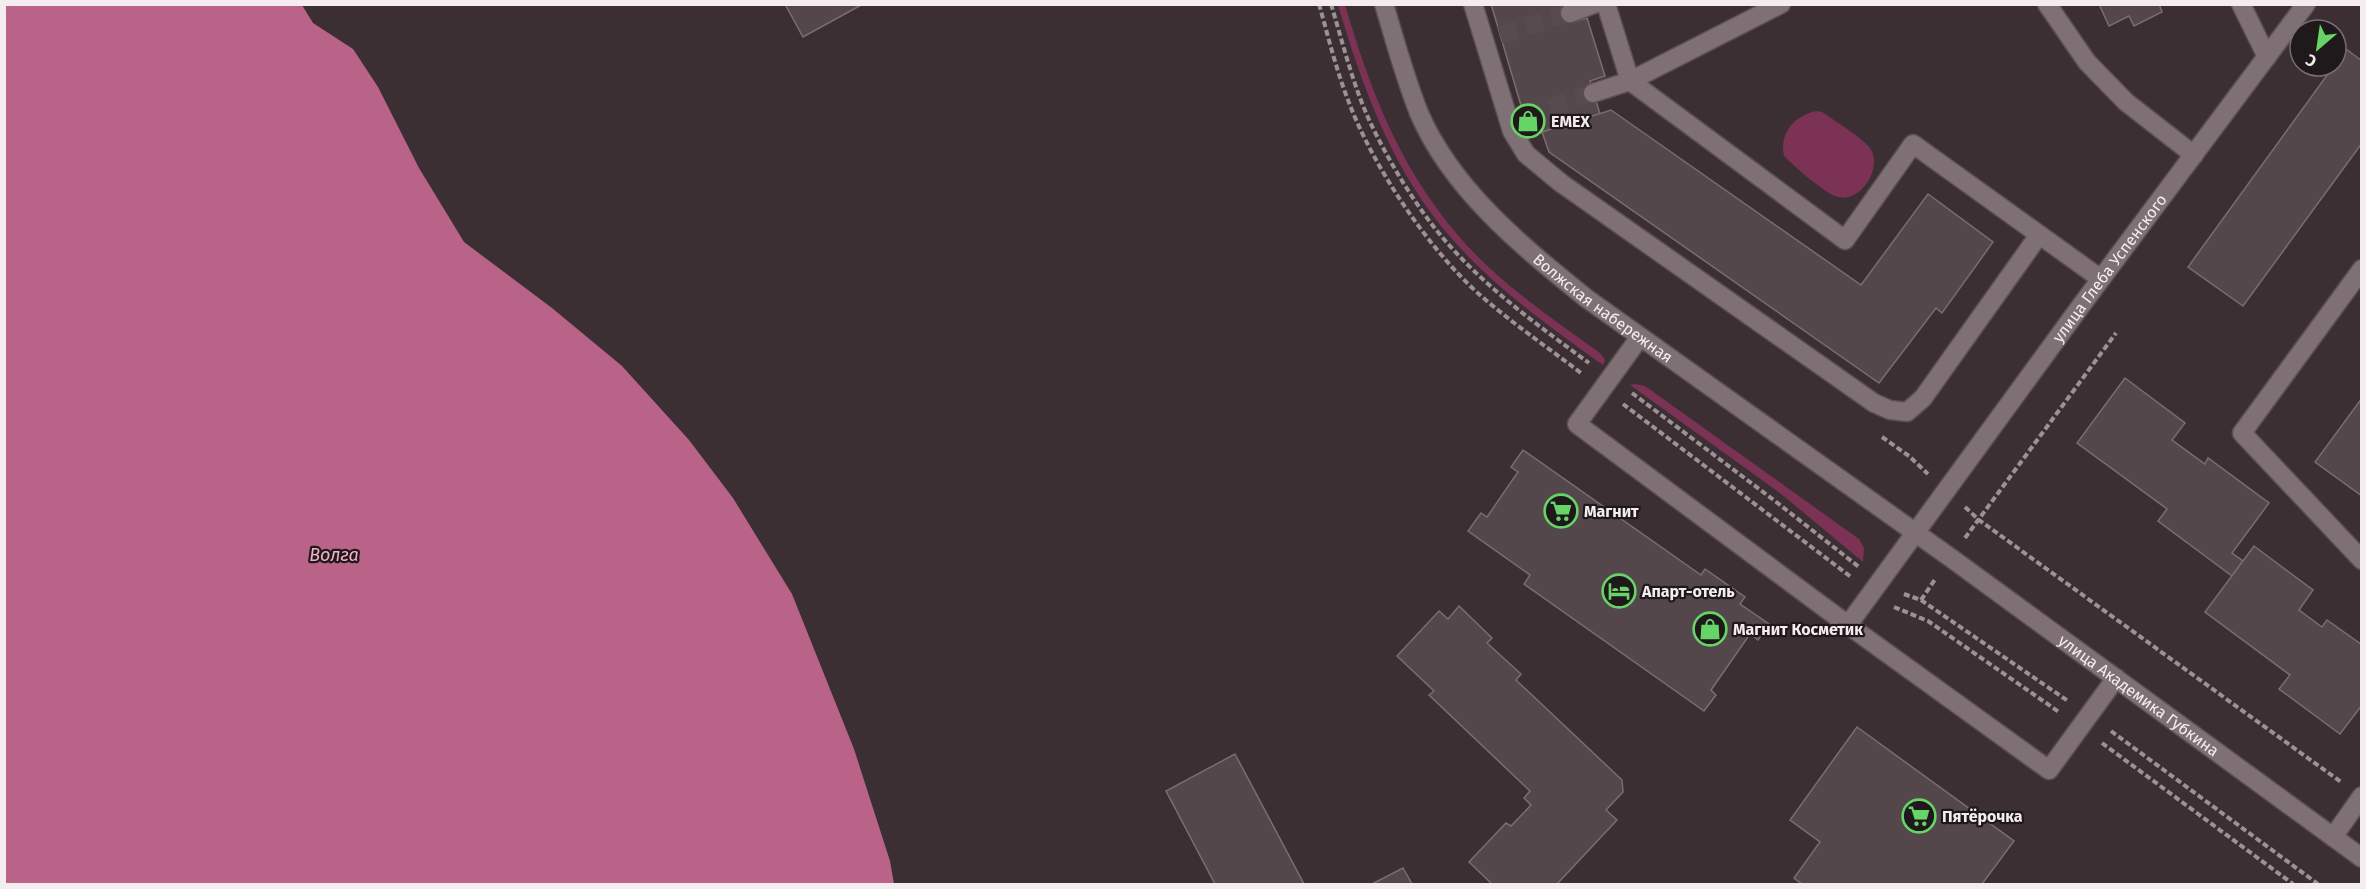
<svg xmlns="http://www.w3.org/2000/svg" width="2366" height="889" font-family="'Fira Sans',sans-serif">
<rect width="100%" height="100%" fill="#3c2f34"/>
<g fill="#7b3254">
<path d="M1338 5H1345C1371 91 1397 162 1456 233 1496 281 1550 317 1600 353L1605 360 1603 365C1550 327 1496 289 1453 240 1393 173 1363 89 1338 5Z"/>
<path d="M1816 111 1822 112C1833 120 1863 138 1870 148 1884 168 1859 206 1835 196 1821 190 1795 167 1784 156 1779 133 1794 116 1816 111Z"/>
<polygon points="1635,384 1645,386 1859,539 1864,548 1863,562 1780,493 1630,385"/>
</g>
<polygon fill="#b96388" points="5,4 302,5 313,23 353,49 378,87 419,168 464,242 552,308 622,366 689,440 733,498 792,594 854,749 890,861 894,884 5,884"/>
<g fill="#54474c" stroke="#7b6c72" stroke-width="1.5">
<polygon points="785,4 863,4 803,37"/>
<polygon points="1491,4 1567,4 1573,22 1587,18 1605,76 1590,81 1600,114 1530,136"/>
<polygon points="2099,4 2159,4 2162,12 2134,26 2129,16 2109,26"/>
<polygon points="2346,49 2362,61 2362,143 2243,306 2188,267"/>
<polygon points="1611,110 1861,285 1928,194 1993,242 1942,313 1936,308 1879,383 1549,152 1542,132"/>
<polygon points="2125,378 2185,423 2172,440 2205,464 2208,458 2269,503 2232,553 2243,561 2232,576 2158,521 2167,509 2077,443"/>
<polygon points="2362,398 2362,496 2315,462"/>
<polygon points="1523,450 1701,575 1705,569 1745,597 1740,604 1769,624 1758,640 1750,634 1711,690 1716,695 1704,711 1524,584 1530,575 1468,531 1481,513 1487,517 1518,472 1511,467"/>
<polygon points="2254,546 2313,590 2299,610 2322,627 2327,620 2362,645 2362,705 2340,734 2279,689 2290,675 2205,612"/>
<polygon points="1459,606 1492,638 1487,643 1521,674 1516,680 1622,780 1623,792 1606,810 1617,820 1557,884 1492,884 1469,862 1506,823 1511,826 1531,805 1524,798 1530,791 1429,695 1434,691 1397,656 1439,611 1448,619"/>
<polygon points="1857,727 2014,841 1982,884 1802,884 1794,878 1820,842 1790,820"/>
<polygon points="1235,754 1304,884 1215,884 1166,791"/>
<polygon points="1403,868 1412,884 1372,884"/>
</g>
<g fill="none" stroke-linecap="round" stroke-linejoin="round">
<g stroke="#584b50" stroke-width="18" stroke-dasharray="18 9" stroke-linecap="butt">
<polyline points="1500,35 1570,13"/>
<polyline points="1524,116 1593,93"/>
</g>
<g stroke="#5a4e53" stroke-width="21">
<g id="minor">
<path id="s1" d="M1384 4C1395 41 1405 78 1419 113 1452 190 1523 247 1586 298L1951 558 2362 858"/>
<polyline points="1473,4 1512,131 1526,154 1561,183 1874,403 1890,410 1907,412 1923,398 2039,235"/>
<polyline points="1606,4 1630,81 1845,240 1913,144 2101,279"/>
<polyline points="2047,4 2087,62 2126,102 2194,155"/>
<polyline points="2241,4 2267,57"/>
<polyline points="1570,13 1594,4"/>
<polyline points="1593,93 1630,81 1781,4"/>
<polyline points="2362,269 2242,433 2362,560"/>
<polyline points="1640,337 1577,424 1848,625"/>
<path id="s2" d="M2116 678 2049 770 1848 625 2080 307 2306 4"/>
<polyline points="2333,837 2362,796"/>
</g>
</g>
<g stroke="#9c9195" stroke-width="4" stroke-dasharray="6 3" stroke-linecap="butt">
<path d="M1319 4C1328 36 1336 69 1348 100 1372 165 1428 249 1480 295 1512 323 1547 347 1581 373"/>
<path d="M1331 4C1343 44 1353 85 1370 122 1389 162 1419 212 1449 245 1490 291 1540 327 1589 363"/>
<polyline points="1632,393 1775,501 1859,567"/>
<polyline points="1623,404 1851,577"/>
<polyline points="1882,437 1909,456 1928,474"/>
<polyline points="1965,507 1979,520 2341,782"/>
<polyline points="1965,538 2116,333"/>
<polyline points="1904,594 1921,600 2068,701"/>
<polyline points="1921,600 1936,578"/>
<polyline points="1894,607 1928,621 2059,712"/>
<polyline points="2111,731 2318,884"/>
<polyline points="2102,743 2293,884"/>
</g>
<use href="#minor" stroke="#7f7076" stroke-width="18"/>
</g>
<defs>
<g id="shop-ring" transform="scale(1.725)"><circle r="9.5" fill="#1f191b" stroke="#66d466" stroke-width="1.5"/><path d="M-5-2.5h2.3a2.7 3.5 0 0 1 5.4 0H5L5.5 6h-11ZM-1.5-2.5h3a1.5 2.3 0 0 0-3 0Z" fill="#66d466"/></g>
<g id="supermarket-ring" transform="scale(1.725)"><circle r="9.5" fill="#1f191b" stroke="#66d466" stroke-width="1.5"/><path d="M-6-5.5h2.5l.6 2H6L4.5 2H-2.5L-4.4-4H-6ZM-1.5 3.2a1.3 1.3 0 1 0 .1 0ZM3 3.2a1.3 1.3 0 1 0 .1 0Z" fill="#66d466"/></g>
<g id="hotel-ring" transform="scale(1.725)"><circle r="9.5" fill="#1f191b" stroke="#66d466" stroke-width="1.5"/><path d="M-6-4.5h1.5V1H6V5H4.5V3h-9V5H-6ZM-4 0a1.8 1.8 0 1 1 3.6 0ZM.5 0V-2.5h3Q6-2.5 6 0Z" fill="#66d466"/></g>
</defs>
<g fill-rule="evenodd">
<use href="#shop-ring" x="1528" y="121"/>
<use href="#supermarket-ring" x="1561" y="511"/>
<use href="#hotel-ring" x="1619" y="591"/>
<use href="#shop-ring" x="1710" y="629"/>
<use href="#supermarket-ring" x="1919" y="816"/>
</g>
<g text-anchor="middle" stroke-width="4.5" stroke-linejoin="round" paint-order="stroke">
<g font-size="16" font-weight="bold" fill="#f5ecef" stroke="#1f191b" text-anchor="start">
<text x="1551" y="127">EMEX</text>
<text x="1584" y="517">Магнит</text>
<text x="1642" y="597">Апарт-отель</text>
<text x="1733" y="635">Магнит Косметик</text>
<text x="1942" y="822">Пятёрочка</text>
</g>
<g font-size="16" fill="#f5ecef" stroke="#1f191b">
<text dy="6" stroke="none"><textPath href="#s2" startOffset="804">улица Глеба Успенского</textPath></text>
<text dy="6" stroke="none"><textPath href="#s1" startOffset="386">Волжская набережная</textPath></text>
<text dy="6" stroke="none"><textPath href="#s1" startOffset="1047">улица Академика Губкина</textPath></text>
</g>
<g font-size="18" font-style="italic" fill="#f5afcb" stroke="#1f191b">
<text x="334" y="561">Волга</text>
</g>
</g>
<rect width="2366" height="889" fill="none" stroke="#f5ecef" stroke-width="12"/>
<g transform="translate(2318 48) rotate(209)"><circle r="28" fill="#1f191b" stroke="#756d70" stroke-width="1.5"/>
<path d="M0-4.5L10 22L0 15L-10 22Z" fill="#66d466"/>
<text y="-9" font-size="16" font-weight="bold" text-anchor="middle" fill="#f5ecef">С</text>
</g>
</svg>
